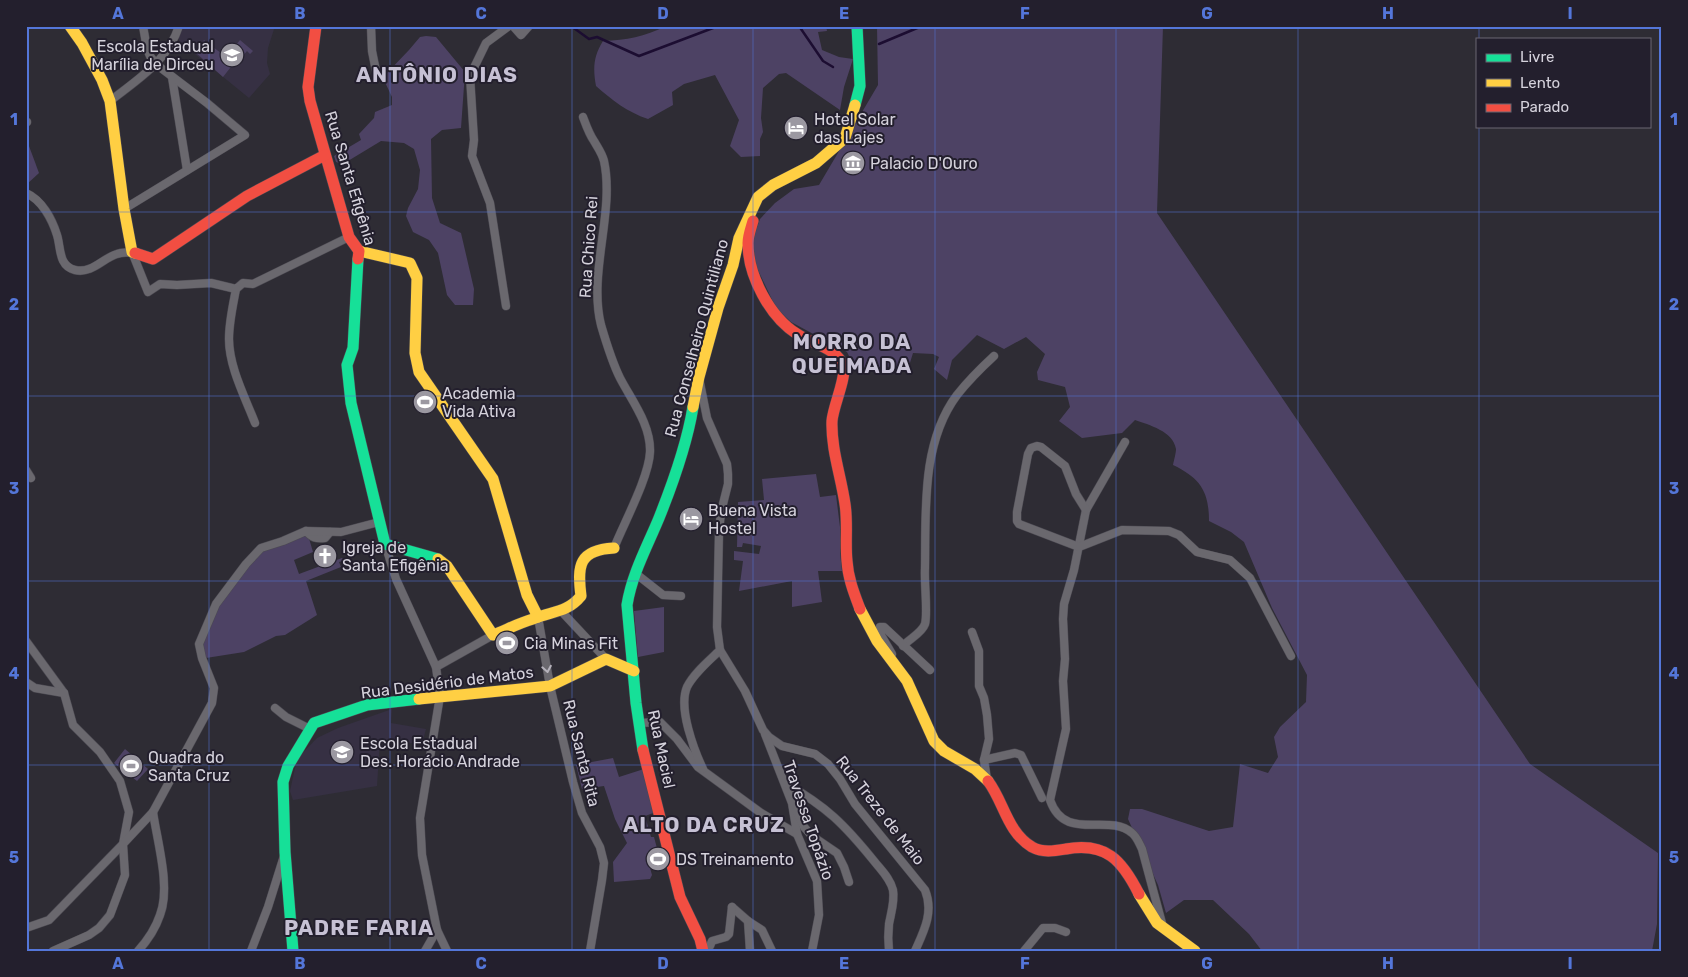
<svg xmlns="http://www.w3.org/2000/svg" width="1688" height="977" font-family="Rubik,sans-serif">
<rect width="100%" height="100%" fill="#2e2c34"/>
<g fill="#363043">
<polygon points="179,26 275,26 268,48 267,63 270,74 249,98 179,41 178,30"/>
<polygon points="392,709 391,723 426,729 422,744 380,741 377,786 293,800 290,791 297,759 317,738 338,728"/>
</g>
<g fill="#4d4264">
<path d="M666 26H826L827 31 818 32 822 50 839 57 853 59 844 87 840 110 786 73 779 74 763 88 761 118 763 132 760 139V156L741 157 730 146 739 120 715 75 684 84 672 92 673 105 648 119C627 112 612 100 596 86 593 69 593 57 603 41 627 40 644 37 666 26Z"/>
<path d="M877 26H1163L1157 213 1530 764 1658 853 1657 924 1652 951H1262L1249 934 1213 900H1184L1166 913 1158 885 1128 819 1130 809H1142L1209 831 1233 827 1240 764 1268 773 1278 757 1274 737 1280 727 1306 702 1307 675 1272 608 1244 542 1231 532 1209 521C1209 491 1200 478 1173 465 1174 460 1176 453 1176 449 1173 431 1149 425 1135 420L1122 433 1082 438 1059 421 1070 407 1065 387 1038 380 1037 372 1045 354 1026 337 1004 349 977 335 952 360 947 380 934 369 939 357 933 354 913 353 909 366 855 368 847 352 791 322 776 308 756 266 752 241 760 219 775 203 794 189 819 185 878 85Z"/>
<polygon points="426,36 436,37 465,72 461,128 442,130 431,139 432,198 440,223 461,233 474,289 473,305 455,305 447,295 438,253 429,240 413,232 406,216 408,208 418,189 420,170 414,149 404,143 381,141 343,164 336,162 334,156 361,140 359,134 374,118 375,112 392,105 392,97 382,76 387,73 409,50 420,37"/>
<polygon points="204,40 226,57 240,40 253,51 250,54 247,51 236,64 234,63 223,77 195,52"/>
<polygon points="26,138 39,173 26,185"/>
<polygon points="816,474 820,497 836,495 840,527 840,552 842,571 818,571 822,602 792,607 792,581 739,591 743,561 734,560 734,551 759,554 761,546 743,543 742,547 737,547 738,502 764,500 762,479"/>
<polygon points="308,535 313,552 294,560 299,574 342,558 345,560 339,562 341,567 306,581 317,615 285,635 276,636 244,652 206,658 199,644 217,609 257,551"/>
<polygon points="664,607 664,652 638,657 634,611"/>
<polygon points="125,749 148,769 137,781 114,763"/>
<polygon points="613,758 619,777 644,769 656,812 645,816 651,837 654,837 658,852 647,857 652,875 650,879 614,882 613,862 627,843 615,819 604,786 582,789 576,765"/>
</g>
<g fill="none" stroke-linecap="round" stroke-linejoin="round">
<g stroke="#1c0d31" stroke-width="2.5">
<polyline points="571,26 589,39 597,37 639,56 713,28 721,26"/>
<polyline points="799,26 823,61 833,67"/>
<polyline points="1053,26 1063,26"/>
<polyline points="879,44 922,26"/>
</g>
<g stroke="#4c4a52" stroke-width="9">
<g id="street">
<polyline points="371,26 372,51 376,71"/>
<polyline points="513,26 521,35 529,26"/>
<polyline points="172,77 187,170"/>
<path d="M110 101C138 79 168 61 179 26"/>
<path d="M583 117C586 125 589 134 594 141 598 148 602 153 604 161 615 212 588 273 601 325 606 342 612 362 620 378 632 401 651 425 650 452 649 477 624 523 614 548"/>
<polyline points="26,122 27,122"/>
<path d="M26 193C42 200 52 219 57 235 61 247 58 266 75 270 92 274 103 258 117 254 122 252 127 253 132 252L148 292 160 284 177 285 211 283 236 289 243 283 253 284 349 237"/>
<polyline points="124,209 245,135 207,103 157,65 150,56 147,49 143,26"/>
<path d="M236 289C233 305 229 322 229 339 229 367 245 397 255 423"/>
<polyline points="506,306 490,203 472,156 474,140 470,76 486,43 509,26"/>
<path d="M700 383 707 418 727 464 728 474V484L721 512 719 532 717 627 720 650 745 691 763 730 769 737 782 746 815 754 828 764 840 779 855 804 925 890C934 912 924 931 915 951"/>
<path d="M1125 442 1086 510 1074 570 1064 604 1063 619 1065 659 1063 681 1066 729 1050 800C1065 843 1108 812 1132 833 1137 837 1139 843 1142 849L1163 927"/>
<polyline points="26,470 31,478"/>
<polyline points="1086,510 1076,494 1065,466 1041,447 1037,446 1031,448 1028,454 1017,512 1017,521 1019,524 1079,547 1122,530 1169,531 1179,535 1197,552 1230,560 1250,578 1291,656"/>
<path d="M306 531C312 538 316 539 325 538L330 532"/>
<polyline points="385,544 396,579 436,667 440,696 420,818 422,855 437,930 447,951"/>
<polyline points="635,573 663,595 681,596"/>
<polyline points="562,612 606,659"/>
<polyline points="538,617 550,686 573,782 582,813 600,847 604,863 602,880 590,951"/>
<polyline points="972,632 979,651 979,686 984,698 987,715 989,739 984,760 987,779"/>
<polyline points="26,641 64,693 73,725 100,752 120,781 129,812 123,844 49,920 26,928"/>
<path d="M903 646C909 639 922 633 925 624 928 613 924 582 925 568 926 511 921 443 957 395 968 381 981 368 994 356"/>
<polyline points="892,654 881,635 880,627 884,627 930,670"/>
<polyline points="436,667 493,635"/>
<polyline points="26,682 35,688 64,693"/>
<polyline points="275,708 286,717 310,729"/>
<polyline points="639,723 660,722 677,739 698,767 761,813 797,834"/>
<polyline points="765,734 792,803 797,834 817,881 819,915 812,951"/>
<polyline points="984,760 1015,753 1021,755 1042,798"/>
<path d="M703 769C694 750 678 708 687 687 694 673 709 661 720 650"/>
<path d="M785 783C827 807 844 824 874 861 881 870 890 878 893 890 895 901 891 913 889 924 888 933 888 942 889 951"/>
<polyline points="796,811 804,827 812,836 837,853 844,867 849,882"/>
<polyline points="732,907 748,921 762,930 772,951"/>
<polyline points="748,921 750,951"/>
<polyline points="710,946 712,941 726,937 729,934 732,907"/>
<polyline points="53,951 89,935 99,928 110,915 125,875 123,844 153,812 212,703 214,688 202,658 199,644 216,604 246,564 261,548 283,541 306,531 341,532 379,522"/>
<path d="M138 951C147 941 156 927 160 915 171 887 157 841 153 812"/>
<polyline points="251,951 268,907 284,856"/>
<polyline points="425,951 437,930"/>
<polyline points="1024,951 1043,928 1055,928 1066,932"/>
</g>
</g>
<g stroke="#4c4a52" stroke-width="12">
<g id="fast">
<polyline points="855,105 860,86 857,26"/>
<polyline points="358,259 353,348 347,365 351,403 385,544 438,559"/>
<path d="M643 750 636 703 627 605C632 574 647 547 659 518 673 483 687 444 693 407"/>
<polyline points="293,951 285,852 283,782 288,766 314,723 367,705 419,699"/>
</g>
</g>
<g stroke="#4c4a52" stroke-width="12">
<g id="slow">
<polyline points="70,26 82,43 102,80 110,101 124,209 132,252 135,253"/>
<polyline points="359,251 410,263 417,278 415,353 419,372 493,479 527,595 538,617"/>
<polyline points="693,407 699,377 718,308 733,265 739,238 758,197 773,185 816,163 845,138 855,105"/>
<path d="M438 559 447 566 493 635C506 630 519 623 533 619 552 611 567 613 581 596 577 565 579 550 614 548"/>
<polyline points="860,609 877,641 907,681 934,741 944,751 975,769 988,781"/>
<polyline points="419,699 550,686 606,659 634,671"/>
<polyline points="1139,894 1157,923 1195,951"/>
</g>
</g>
<g stroke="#4c4a52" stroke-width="12">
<g id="jam">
<polyline points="316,26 308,87 310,101 349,237 359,251 358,259"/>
<path d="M753 221C751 228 748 236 748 243 748 276 770 317 797 334 811 344 837 347 843 366 847 377 833 406 832 421 831 449 841 476 845 504 848 523 845 542 847 561 848 578 854 593 860 609"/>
<polyline points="135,253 153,259 247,196 325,155"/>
<polyline points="643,750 680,897 700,939 703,951"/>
<path d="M988 781C1004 802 1007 832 1032 847 1043 853 1054 851 1066 849 1106 842 1122 860 1139 894"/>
</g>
</g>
<use href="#street" stroke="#6a686e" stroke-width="8"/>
<use href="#fast" stroke="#16e098" stroke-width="11"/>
<use href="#slow" stroke="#ffcf43" stroke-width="11"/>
<use href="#jam" stroke="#f24e42" stroke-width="11"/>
</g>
<defs><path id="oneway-chevron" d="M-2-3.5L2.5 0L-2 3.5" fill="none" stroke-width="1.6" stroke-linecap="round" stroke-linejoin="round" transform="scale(1.25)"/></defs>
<use stroke="#b5b2bb" href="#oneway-chevron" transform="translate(547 669) rotate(80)"/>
<path fill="none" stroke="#5476d9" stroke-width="1" stroke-opacity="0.55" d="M209 26V951M390 26V951M572 26V951M753 26V951M935 26V951M1116 26V951M1298 26V951M1479 26V39M1479 126V951M26 212H1662M26 396H1662M26 581H1662M26 765H1662"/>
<defs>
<g id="school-disc" transform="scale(1.25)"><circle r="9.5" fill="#9b98a1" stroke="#231f2d"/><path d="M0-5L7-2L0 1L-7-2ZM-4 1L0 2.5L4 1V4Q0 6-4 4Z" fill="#fff"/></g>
<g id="hotel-disc" transform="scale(1.25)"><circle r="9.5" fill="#9b98a1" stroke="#231f2d"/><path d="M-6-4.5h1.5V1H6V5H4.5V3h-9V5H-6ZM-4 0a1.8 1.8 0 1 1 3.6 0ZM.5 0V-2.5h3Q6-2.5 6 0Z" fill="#fff"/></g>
<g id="museum-disc" transform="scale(1.25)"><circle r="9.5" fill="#9b98a1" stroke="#231f2d"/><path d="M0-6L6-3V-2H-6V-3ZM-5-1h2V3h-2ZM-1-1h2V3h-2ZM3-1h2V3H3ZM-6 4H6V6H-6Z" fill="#fff"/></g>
<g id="stadium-disc" transform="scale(1.25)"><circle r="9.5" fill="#9b98a1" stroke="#231f2d"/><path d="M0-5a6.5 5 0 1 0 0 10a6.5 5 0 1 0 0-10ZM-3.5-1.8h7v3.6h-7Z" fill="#fff"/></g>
<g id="church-disc" transform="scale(1.25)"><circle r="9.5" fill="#9b98a1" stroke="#231f2d"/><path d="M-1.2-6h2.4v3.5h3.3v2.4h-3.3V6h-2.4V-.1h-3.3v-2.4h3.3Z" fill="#fff"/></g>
</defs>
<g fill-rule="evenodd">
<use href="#school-disc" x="232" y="55"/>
<use href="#hotel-disc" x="796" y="128"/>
<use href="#museum-disc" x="853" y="163"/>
<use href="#stadium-disc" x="425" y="402"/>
<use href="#hotel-disc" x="691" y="519"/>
<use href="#church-disc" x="325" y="556"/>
<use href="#stadium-disc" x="507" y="643"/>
<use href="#school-disc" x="342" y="752"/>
<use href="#stadium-disc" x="131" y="766"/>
<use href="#stadium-disc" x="658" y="859"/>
</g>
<g text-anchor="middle" stroke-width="4" stroke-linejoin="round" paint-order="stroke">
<g font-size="16" fill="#d5d2dc" stroke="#231f2d" text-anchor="start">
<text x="214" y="52" text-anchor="end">Escola Estadual<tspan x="214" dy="18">Marília de Dirceu</tspan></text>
<text x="814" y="125">Hotel Solar<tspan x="814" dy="18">das Lajes</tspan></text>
<text x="870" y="169">Palacio D'Ouro</text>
<text x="442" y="399">Academia<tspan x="442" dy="18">Vida Ativa</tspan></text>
<text x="708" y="516">Buena Vista<tspan x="708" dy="18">Hostel</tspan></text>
<text x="342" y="553">Igreja de<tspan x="342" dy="18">Santa Efigênia</tspan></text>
<text x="524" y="649">Cia Minas Fit</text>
<text x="360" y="749">Escola Estadual<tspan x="360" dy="18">Des. Horácio Andrade</tspan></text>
<text x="148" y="763">Quadra do<tspan x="148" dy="18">Santa Cruz</tspan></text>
<text x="676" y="865">DS Treinamento</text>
</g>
<g font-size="16" fill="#d5d2dc" stroke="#231f2d">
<text transform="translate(351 178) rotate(73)" y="6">Rua Santa Efigênia</text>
<text transform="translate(588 247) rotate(-86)" y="6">Rua Chico Rei</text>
<text transform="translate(696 338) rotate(-75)" y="6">Rua Conselheiro Quintiliano</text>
<text transform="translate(447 682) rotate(-7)" y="6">Rua Desidério de Matos</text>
<text transform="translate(662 749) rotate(78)" y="6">Rua Maciel</text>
<text transform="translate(582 753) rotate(76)" y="6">Rua Santa Rita</text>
<text transform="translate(881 810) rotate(52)" y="6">Rua Treze de Maio</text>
<text transform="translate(809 820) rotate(71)" y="6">Travessa Topázio</text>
</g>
<g font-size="21" font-weight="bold" letter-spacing="1" fill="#c6c1d4" stroke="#231f2d">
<text x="437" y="82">ANTÔNIO DIAS</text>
<text x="852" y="349">MORRO DA<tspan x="852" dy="24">QUEIMADA</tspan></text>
<text x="704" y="832">ALTO DA CRUZ</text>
<text x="359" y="935">PADRE FARIA</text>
</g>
</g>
<rect width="1688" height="977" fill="none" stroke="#231f2d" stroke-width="55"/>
<rect x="1476" y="38" width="175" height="90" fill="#231f2d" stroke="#6a6773"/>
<rect x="1486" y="54" width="25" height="8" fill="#16e098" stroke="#6a6773"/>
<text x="1520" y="62" font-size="15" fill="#d5d2dc">Livre</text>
<rect x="1486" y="79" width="25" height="8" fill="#ffcf43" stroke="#6a6773"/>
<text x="1520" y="88" font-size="15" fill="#d5d2dc">Lento</text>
<rect x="1486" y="104" width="25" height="8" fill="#f24e42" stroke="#6a6773"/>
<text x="1520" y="112" font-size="15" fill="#d5d2dc">Parado</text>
<rect x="28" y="28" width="1632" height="922" fill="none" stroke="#5476d9" stroke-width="2"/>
<g font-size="16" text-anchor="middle" font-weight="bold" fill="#5476d9">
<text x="118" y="19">A</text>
<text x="300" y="19">B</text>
<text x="481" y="19">C</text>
<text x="663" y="19">D</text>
<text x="844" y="19">E</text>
<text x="1025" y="19">F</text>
<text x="1207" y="19">G</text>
<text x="1388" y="19">H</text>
<text x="1570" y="19">I</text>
<text x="14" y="125">1</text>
<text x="1674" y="125">1</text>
<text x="14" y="310">2</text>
<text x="1674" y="310">2</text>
<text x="14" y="494">3</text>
<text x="1674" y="494">3</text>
<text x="14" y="679">4</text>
<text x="1674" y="679">4</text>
<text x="14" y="863">5</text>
<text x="1674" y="863">5</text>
<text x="118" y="969">A</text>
<text x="300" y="969">B</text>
<text x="481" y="969">C</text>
<text x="663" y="969">D</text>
<text x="844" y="969">E</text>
<text x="1025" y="969">F</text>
<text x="1207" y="969">G</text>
<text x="1388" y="969">H</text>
<text x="1570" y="969">I</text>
</g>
</svg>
